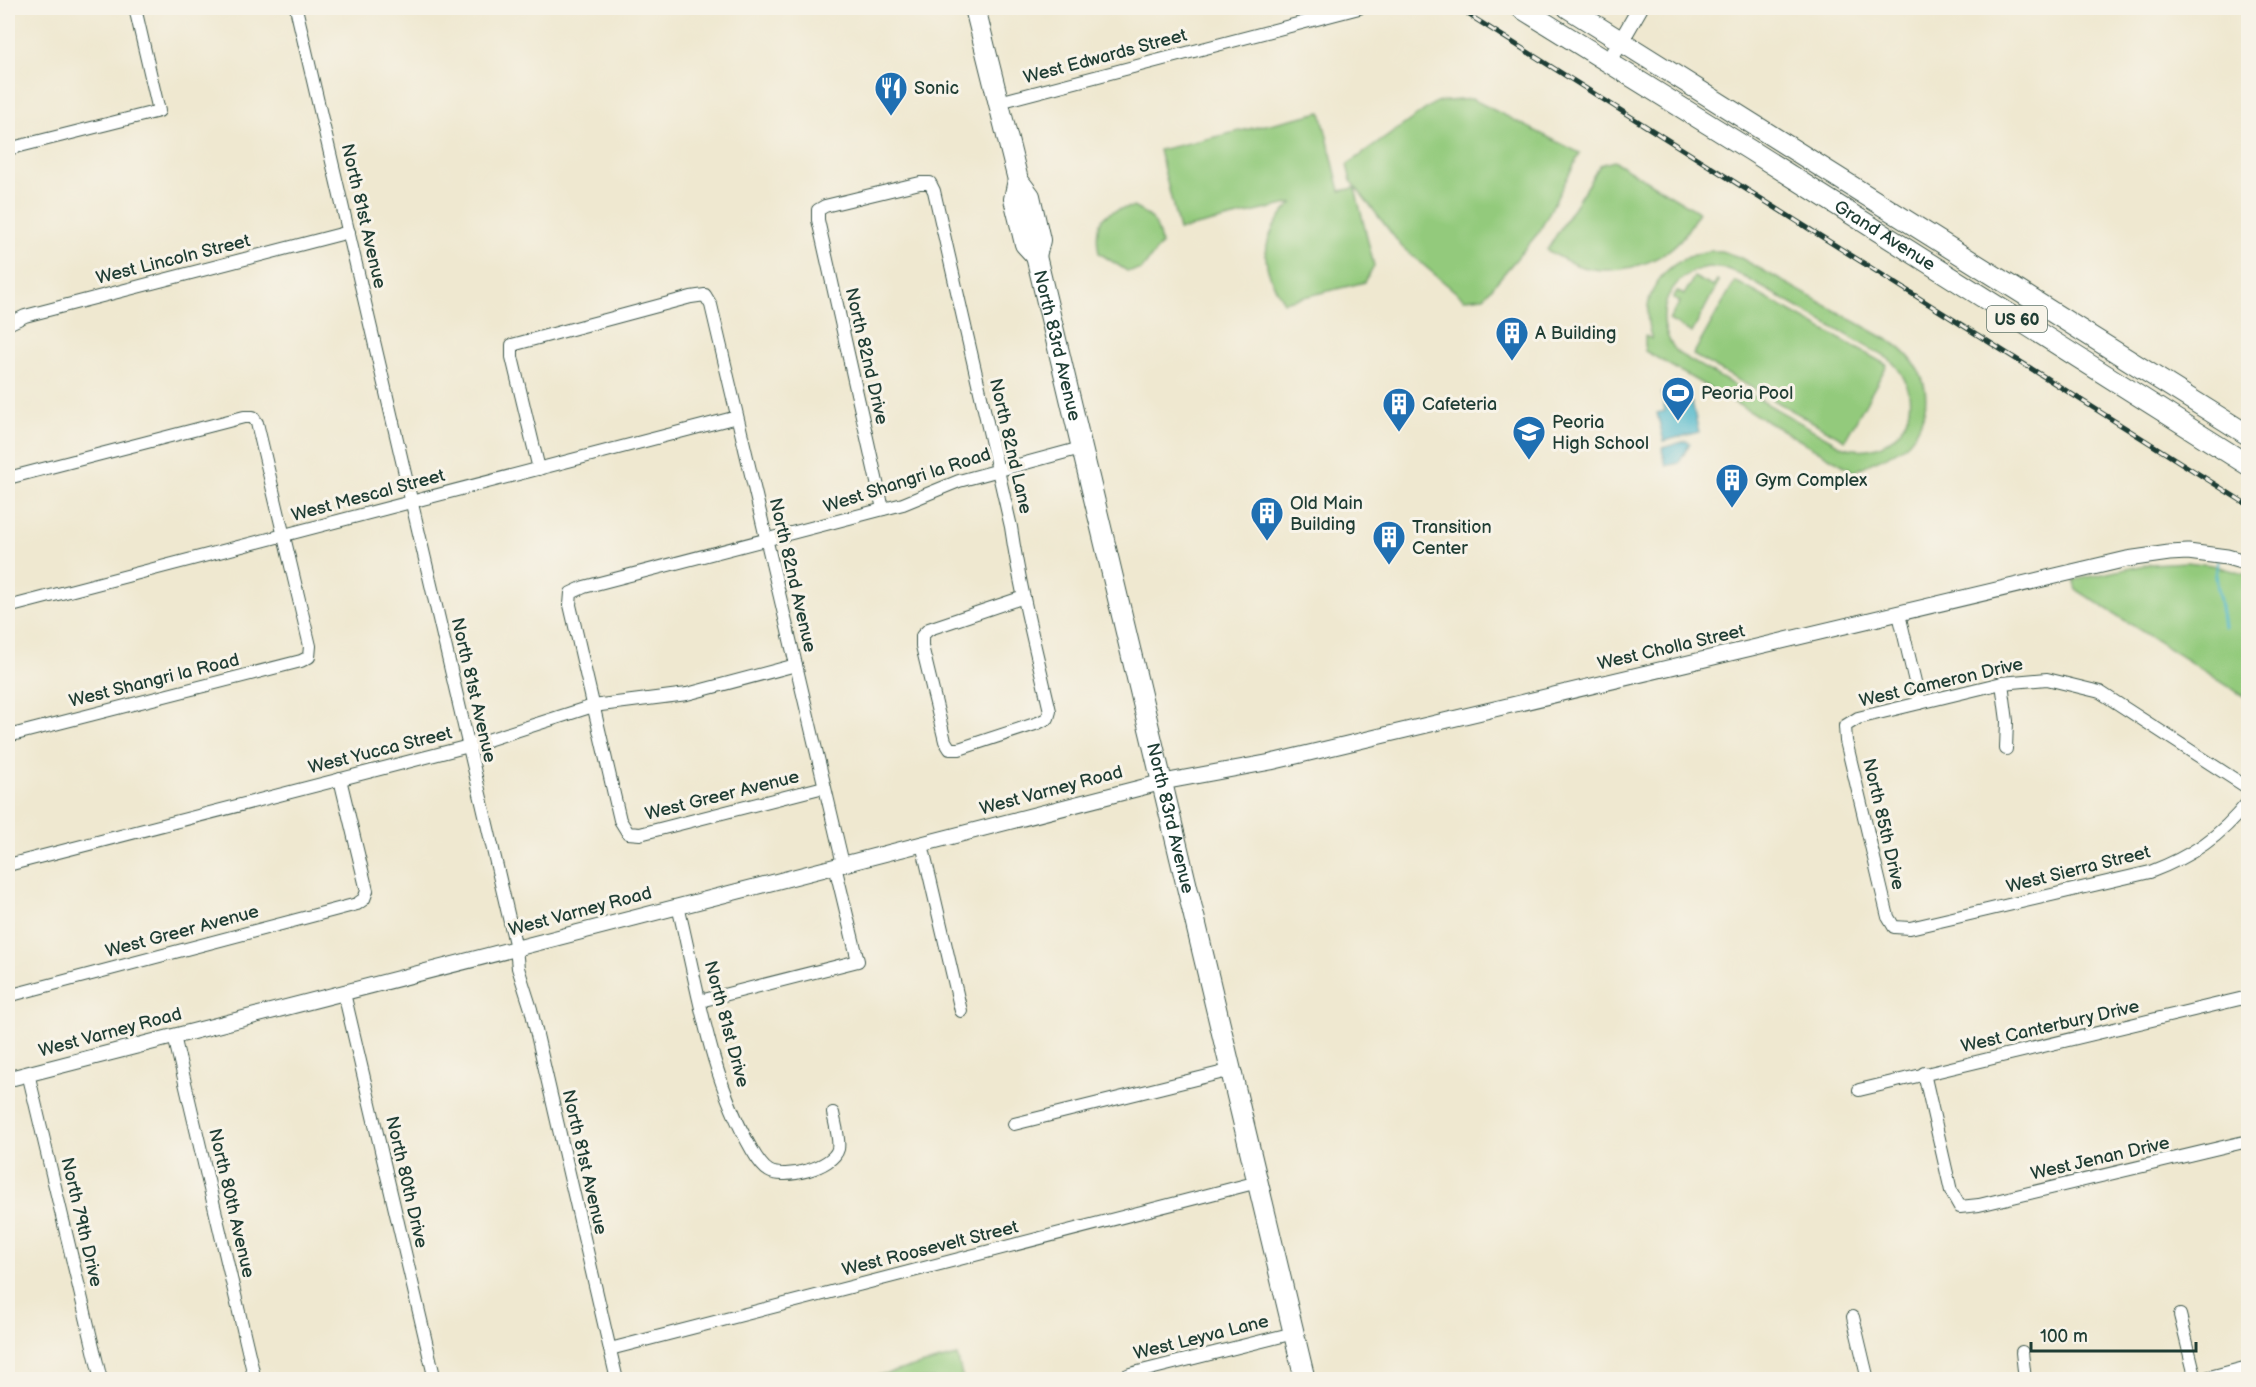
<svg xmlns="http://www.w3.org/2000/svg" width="2256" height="1387" font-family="'Balsamiq Sans',sans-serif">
<rect width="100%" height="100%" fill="#f7f3e8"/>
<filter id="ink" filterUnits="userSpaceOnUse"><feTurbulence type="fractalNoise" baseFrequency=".0167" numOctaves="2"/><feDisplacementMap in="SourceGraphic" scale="12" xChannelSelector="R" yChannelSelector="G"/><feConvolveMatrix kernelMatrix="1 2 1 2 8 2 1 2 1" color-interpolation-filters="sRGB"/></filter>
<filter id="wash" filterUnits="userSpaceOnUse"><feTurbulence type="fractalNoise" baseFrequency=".008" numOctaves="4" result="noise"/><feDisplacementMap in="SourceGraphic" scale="24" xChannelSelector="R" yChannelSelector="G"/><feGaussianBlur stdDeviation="1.35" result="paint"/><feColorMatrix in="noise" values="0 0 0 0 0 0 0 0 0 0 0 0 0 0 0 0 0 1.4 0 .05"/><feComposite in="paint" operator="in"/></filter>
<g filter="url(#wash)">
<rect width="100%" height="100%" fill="#efe8d0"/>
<g fill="#93ca7c" stroke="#598458" stroke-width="1.5" fill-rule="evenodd">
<polygon points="1472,99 1580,153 1539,232 1484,297 1464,299 1402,247 1351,181 1347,165 1436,102"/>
<path d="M1321 112 1340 191 1355 188 1374 266 1365 282 1284 302C1279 294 1273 285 1270 276 1259 248 1273 221 1293 203L1179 230 1159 150Z"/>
<path d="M1614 161 1699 212C1693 221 1688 231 1681 239 1656 267 1611 277 1576 265 1566 261 1556 255 1547 250L1600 165Z"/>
<path d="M1133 207C1153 217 1158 222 1161 245L1141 270 1127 271 1099 253C1093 222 1102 210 1133 207Z"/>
<path d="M1709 251H1721L1739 257 1890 341C1919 360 1935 390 1920 424 1916 433 1912 440 1904 446 1889 458 1870 461 1855 472L1645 351V336L1652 339C1636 294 1665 259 1709 251ZM1708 267 1727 269 1737 273 1889 359C1933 398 1901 463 1843 447L1679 354C1649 322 1666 274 1708 267Z"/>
<polygon points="1694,277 1713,287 1717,280 1719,281 1692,333 1669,320 1680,302 1673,298 1677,291 1684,295"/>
<polygon points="1735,281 1887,365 1845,440 1693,355"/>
<polygon points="2187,562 2212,565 2248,575 2248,699 2077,590 2074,580 2150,564"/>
<polygon points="957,1356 963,1379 864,1379"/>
</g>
<g fill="#4eb7cb" stroke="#367a80" stroke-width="1.5">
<polygon points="1680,388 1684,405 1692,403 1699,432 1664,441 1657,413 1665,411 1661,393"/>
<polygon points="1686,441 1690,443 1679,463 1666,466 1662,448"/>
</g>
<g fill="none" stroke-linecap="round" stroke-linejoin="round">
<g stroke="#4eb7cb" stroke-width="3">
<polyline points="2218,561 2216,576 2224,627"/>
<polyline points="2244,783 2248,776"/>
</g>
</g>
</g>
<g filter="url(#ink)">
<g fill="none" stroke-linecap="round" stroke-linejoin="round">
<g stroke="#3e574b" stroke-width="14">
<g id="minor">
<polyline points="296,8 516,948 518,968 531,1009 617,1380"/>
<polyline points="999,102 1359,8"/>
<polyline points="8,149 159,111 135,8"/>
<polyline points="8,324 25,316 349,232"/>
<polyline points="539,469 512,357 512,345 691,297 705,295 711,305 843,864"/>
<polyline points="8,478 244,417 253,417 257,423 310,646 309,657 301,661 8,736"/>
<path d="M883 509 818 220V210L825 206 920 183H930L934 191 1011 527C1020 589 1036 650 1050 711L1048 718 1038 723 959 749H950L945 741 922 646V636L929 629 1024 597"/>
<polyline points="8,607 737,417"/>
<polyline points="1899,614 1920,703"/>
<polyline points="2002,683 2007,721 2006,749"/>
<polyline points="824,787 640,834 628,833 620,820 570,605 571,593 584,587 903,504 959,481 1081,448"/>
<path d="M2248 788 2100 692 2047 679 2002 683 1858 718 1845 726 1846 741 1888 917 1894 927 1910 928 2150 872C2192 856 2220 837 2248 802"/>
<polyline points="922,844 961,1011"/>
<polyline points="8,865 469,746 593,706 687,694 796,665"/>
<path d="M678 906C698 988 709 1076 752 1150 756 1157 762 1167 769 1171 784 1180 833 1168 838 1149 840 1139 835 1124 833 1113"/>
<polyline points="344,993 435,1380"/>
<polyline points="8,996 357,904 364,899 367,891 340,779"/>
<polyline points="700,1001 858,961 835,866"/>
<polyline points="174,1036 255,1380"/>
<polyline points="28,1073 101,1380"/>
<polyline points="1924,1073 1951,1191 1960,1207 1979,1205 2248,1141"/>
<polyline points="1859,1090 2248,997"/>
<polyline points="1014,1124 1232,1070"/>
<polyline points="2180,1315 2196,1380"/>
<polyline points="1853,1317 1868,1380"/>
<polyline points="610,1349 1258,1182"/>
<polyline points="2022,1352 2025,1380"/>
<polyline points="1117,1380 1130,1374 1294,1333"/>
<polyline points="2198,1380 2248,1367"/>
</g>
</g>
<g stroke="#3e574b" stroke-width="17">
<g id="tertiary">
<polyline points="1609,62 1640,8"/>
<polyline points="8,1079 1163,782 1271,762 2127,559 2169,553 2188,552 2227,557 2248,563"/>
</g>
</g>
<g stroke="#3e574b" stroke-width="22">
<g id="primary">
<polyline points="975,8 1018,180 1030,196 1040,240 1036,256"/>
<path id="s1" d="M1018 180 1014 199 1019 219 1025 244 1036 256 1305 1380"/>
</g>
</g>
<g stroke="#3e574b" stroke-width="22">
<g id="trunk">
<path id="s2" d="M1521 8 1750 150 2248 465"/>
<polyline points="1568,8 2248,435"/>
</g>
</g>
<use href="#minor" stroke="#fff" stroke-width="12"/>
<use href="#tertiary" stroke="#fff" stroke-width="15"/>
<use href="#primary" stroke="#fff" stroke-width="20"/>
<use href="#trunk" stroke="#fff" stroke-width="20"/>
<g stroke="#1f3d34" stroke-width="5">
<polyline id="rail" points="1458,8 2248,505"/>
</g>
<use href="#rail" stroke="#f7f3e8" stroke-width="3" stroke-dasharray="9" stroke-linecap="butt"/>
</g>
</g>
<defs>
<g id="restaurant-pin" transform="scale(1.725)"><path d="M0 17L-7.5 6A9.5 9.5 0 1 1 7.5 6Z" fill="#1f6fb2" stroke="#f7f3e8"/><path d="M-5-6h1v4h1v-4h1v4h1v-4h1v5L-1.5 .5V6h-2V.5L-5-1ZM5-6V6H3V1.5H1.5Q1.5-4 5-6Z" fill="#fff"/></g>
<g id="building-pin" transform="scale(1.725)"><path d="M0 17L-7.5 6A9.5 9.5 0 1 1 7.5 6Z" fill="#1f6fb2" stroke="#f7f3e8"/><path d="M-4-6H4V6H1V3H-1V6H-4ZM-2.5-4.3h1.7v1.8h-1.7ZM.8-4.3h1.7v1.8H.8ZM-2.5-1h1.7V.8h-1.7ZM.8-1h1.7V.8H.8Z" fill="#fff"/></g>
<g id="stadium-pin" transform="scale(1.725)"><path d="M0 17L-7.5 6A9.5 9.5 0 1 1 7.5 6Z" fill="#1f6fb2" stroke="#f7f3e8"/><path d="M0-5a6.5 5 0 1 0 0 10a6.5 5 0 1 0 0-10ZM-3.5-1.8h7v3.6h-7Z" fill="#fff"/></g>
<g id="school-pin" transform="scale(1.725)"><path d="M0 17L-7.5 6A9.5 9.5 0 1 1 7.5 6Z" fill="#1f6fb2" stroke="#f7f3e8"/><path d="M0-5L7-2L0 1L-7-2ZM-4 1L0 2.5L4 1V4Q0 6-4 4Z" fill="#fff"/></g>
</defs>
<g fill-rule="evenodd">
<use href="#restaurant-pin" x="891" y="88"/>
<use href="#building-pin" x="1512" y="333"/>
<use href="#stadium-pin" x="1678" y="393"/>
<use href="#building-pin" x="1399" y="404"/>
<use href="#school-pin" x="1529" y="432"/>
<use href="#building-pin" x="1732" y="480"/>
<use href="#building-pin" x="1267" y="513"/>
<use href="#building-pin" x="1389" y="537"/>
</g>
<g text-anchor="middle" stroke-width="6" stroke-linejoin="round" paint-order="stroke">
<rect fill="#f7f3e8" stroke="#60746a" stroke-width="1.5" x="1987" y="306" width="60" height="26" rx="4.5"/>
<g font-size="16" font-weight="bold" fill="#1f3d34">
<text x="2017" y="325">US 60</text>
</g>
<g font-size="18" fill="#1f3d34" stroke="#f7f3e8">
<text transform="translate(1105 56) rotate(-15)" y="6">West Edwards Street</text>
<text transform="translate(364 216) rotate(77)" y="6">North 81st Avenue</text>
<text dy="6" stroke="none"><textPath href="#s2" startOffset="429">Grand Avenue</textPath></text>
<text transform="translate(173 259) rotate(-14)" y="6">West Lincoln Street</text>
<text dy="6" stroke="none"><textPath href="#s1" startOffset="174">North 83rd Avenue</textPath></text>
<text transform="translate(867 356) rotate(77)" y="6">North 82nd Drive</text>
<text transform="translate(1011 446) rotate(77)" y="6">North 82nd Lane</text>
<text transform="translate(907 480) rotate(-18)" y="6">West Shangri la Road</text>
<text transform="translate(368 495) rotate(-15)" y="6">West Mescal Street</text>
<text transform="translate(793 575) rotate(77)" y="6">North 82nd Avenue</text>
<text transform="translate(1671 647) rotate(-13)" y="6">West Cholla Street</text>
<text transform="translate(154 680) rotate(-14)" y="6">West Shangri la Road</text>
<text transform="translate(1941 682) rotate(-13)" y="6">West Cameron Drive</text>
<text transform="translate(474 690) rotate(77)" y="6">North 81st Avenue</text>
<text transform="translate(380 750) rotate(-14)" y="6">West Yucca Street</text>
<text transform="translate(1051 790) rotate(-15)" y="6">West Varney Road</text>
<text transform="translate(722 795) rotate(-14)" y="6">West Greer Avenue</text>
<text dy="6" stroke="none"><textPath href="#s1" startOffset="660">North 83rd Avenue</textPath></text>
<text transform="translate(1884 824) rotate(77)" y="6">North 85th Drive</text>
<text transform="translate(2078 869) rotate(-14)" y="6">West Sierra Street</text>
<text transform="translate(580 911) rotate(-15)" y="6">West Varney Road</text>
<text transform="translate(182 931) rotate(-15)" y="6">West Greer Avenue</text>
<text transform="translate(727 1024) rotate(75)" y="6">North 81st Drive</text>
<text transform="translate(2050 1026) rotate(-13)" y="6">West Canterbury Drive</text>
<text transform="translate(110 1032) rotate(-15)" y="6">West Varney Road</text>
<text transform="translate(2100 1158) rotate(-13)" y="6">West Jenan Drive</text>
<text transform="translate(585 1162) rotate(77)" y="6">North 81st Avenue</text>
<text transform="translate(407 1182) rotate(77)" y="6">North 80th Drive</text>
<text transform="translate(232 1203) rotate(77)" y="6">North 80th Avenue</text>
<text transform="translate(82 1222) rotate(77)" y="6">North 79th Drive</text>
<text transform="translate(930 1248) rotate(-14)" y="6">West Roosevelt Street</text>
<text transform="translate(1201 1337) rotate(-14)" y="6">West Leyva Lane</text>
</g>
<g font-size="18" fill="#1f3d34" stroke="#f7f3e8" text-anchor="start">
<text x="914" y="94">Sonic</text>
<text x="1535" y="339">A Building</text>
<text x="1701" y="399">Peoria Pool</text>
<text x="1422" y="410">Cafeteria</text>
<text x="1552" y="428">Peoria<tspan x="1552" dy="21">High School</tspan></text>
<text x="1755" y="486">Gym Complex</text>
<text x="1290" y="509">Old Main<tspan x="1290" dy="21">Building</tspan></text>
<text x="1412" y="533">Transition<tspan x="1412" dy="21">Center</tspan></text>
</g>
</g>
<rect width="2256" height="1387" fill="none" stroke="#f7f3e8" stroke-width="30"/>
<path d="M2031 1342v9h165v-9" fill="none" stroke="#1f3d34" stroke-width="3"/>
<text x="2040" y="1342" font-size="18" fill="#1f3d34" stroke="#f7f3e8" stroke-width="4.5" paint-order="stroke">100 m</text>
</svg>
